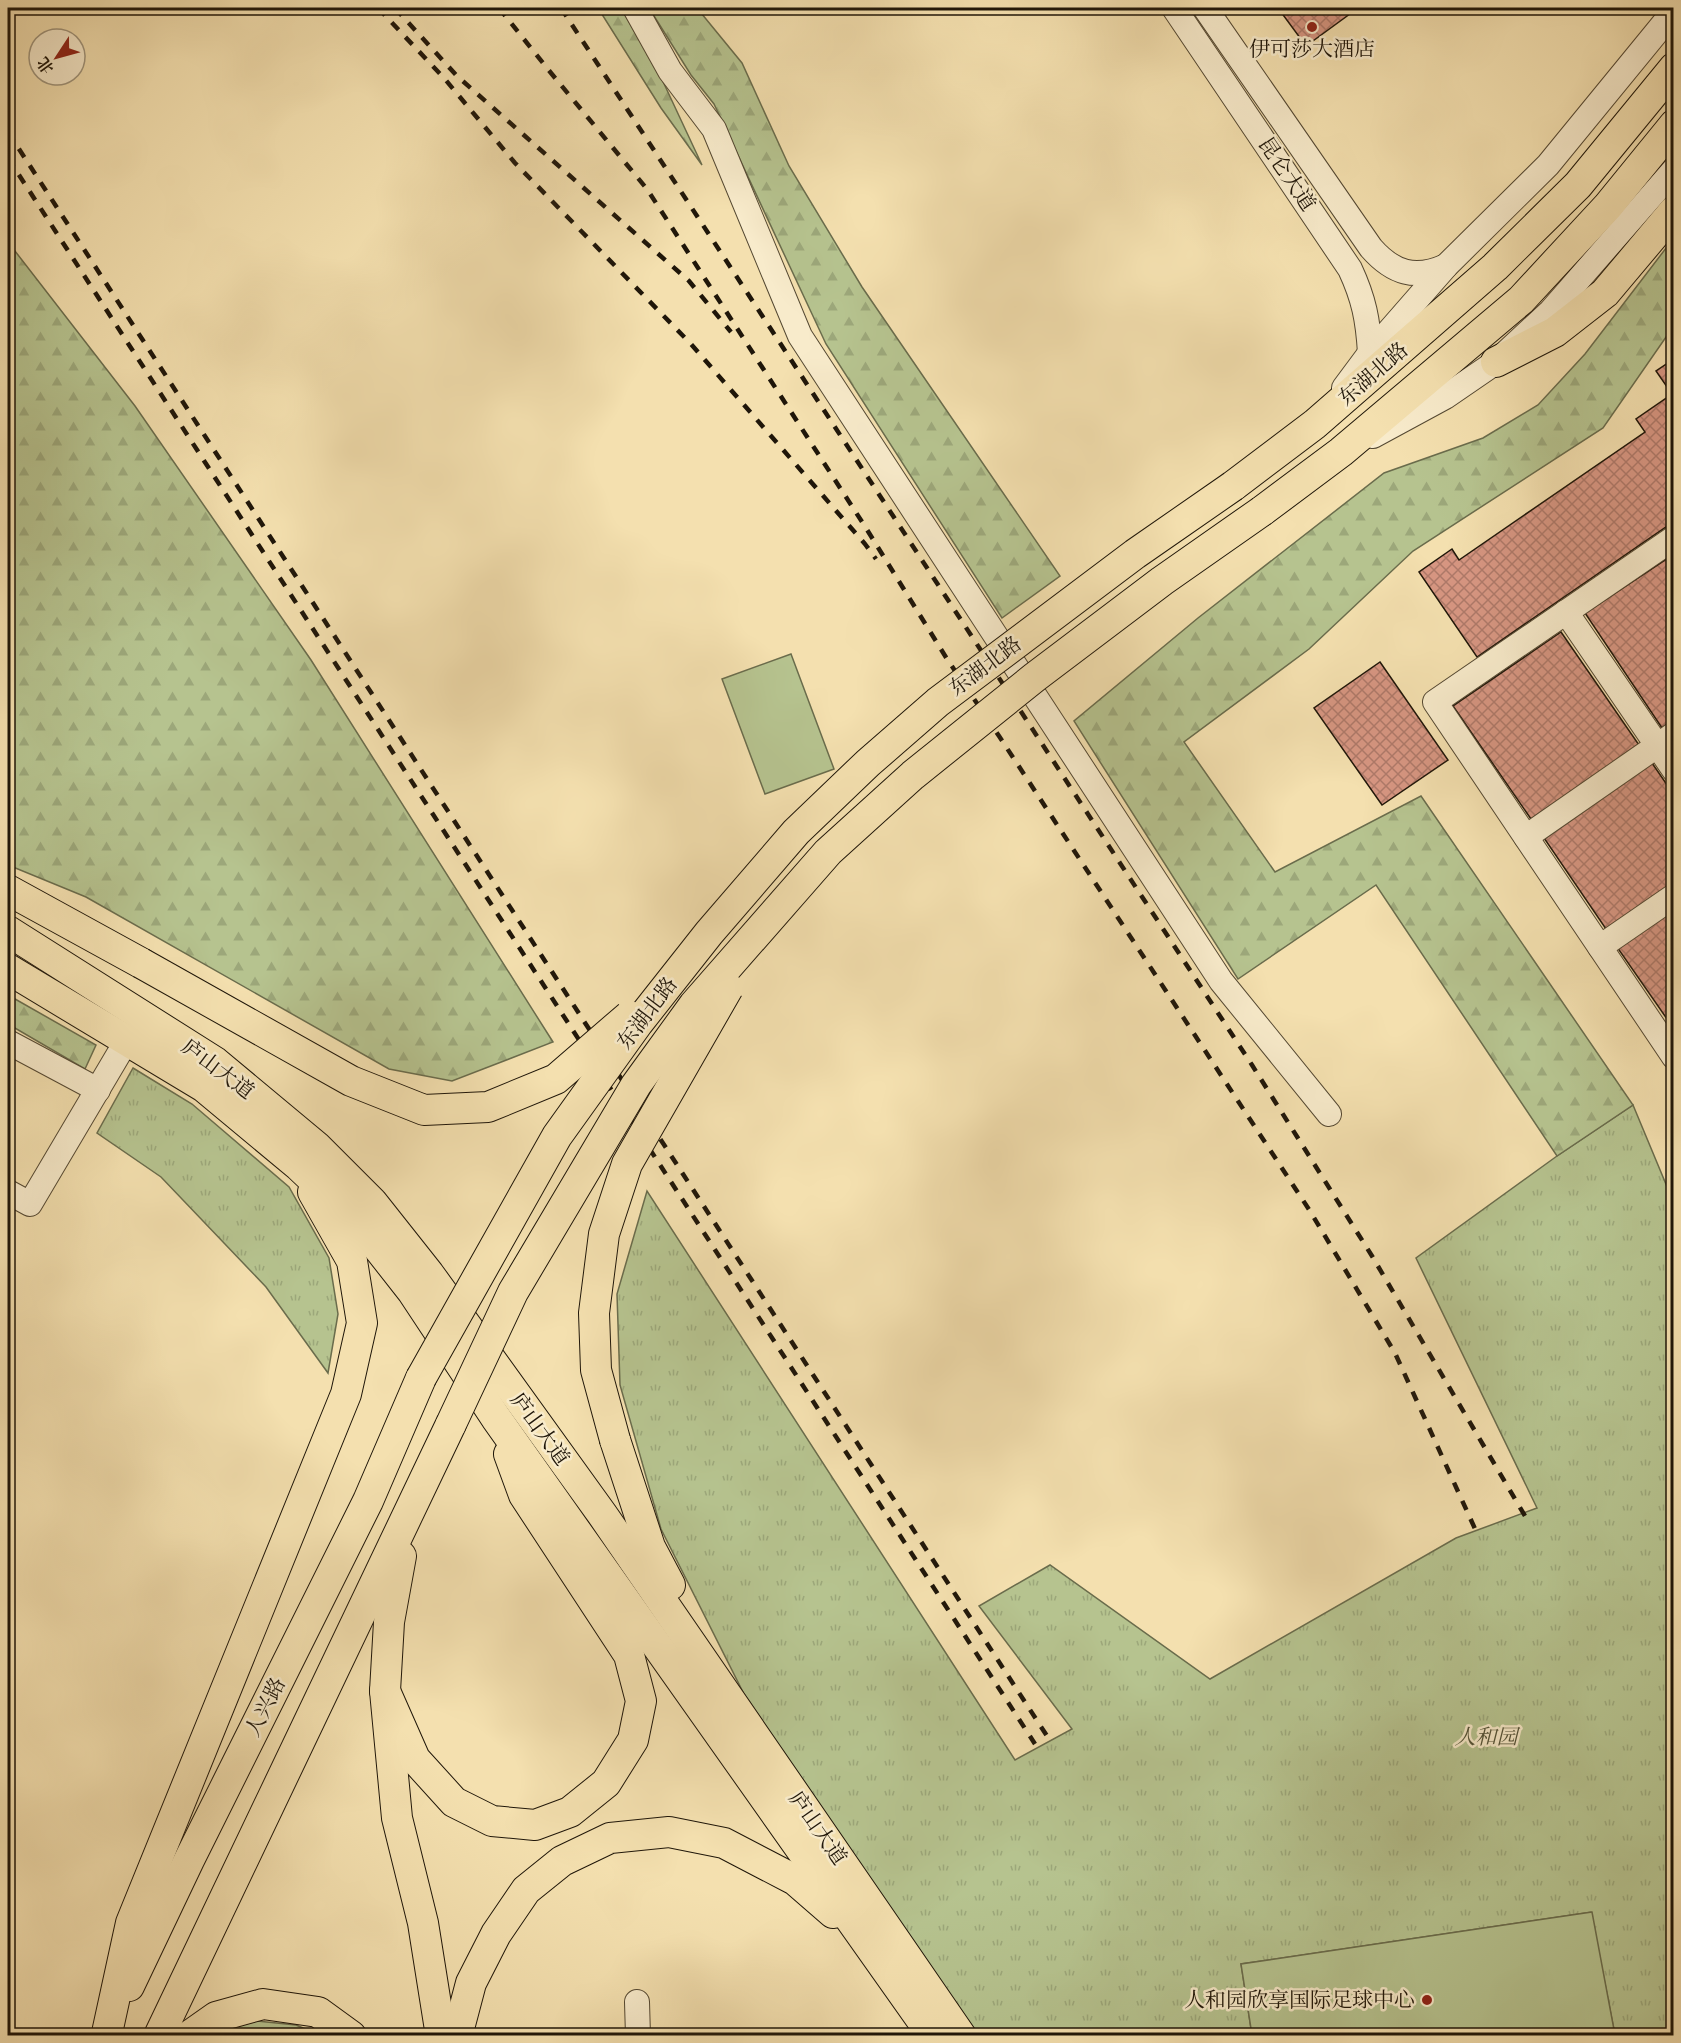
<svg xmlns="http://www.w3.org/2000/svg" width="1681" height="2043" font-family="'Gentium Book Plus','Noto Serif SC',serif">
<defs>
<pattern id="grass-tufts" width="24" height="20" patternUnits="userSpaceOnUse" patternTransform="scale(1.5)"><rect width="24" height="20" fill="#b6c38f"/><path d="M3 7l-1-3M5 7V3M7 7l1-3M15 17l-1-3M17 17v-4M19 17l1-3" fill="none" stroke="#9ca77a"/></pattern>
<pattern id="forest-firs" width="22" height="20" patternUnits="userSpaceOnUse" patternTransform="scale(1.5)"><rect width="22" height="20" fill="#b6c38f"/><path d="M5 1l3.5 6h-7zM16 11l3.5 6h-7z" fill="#9ca77a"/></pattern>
<pattern id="building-cross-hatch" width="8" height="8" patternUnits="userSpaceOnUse" patternTransform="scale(1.5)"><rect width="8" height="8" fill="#d79682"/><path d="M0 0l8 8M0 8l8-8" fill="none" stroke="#ae7969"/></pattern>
</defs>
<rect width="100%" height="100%" fill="#f4e0af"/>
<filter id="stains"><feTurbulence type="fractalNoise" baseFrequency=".00333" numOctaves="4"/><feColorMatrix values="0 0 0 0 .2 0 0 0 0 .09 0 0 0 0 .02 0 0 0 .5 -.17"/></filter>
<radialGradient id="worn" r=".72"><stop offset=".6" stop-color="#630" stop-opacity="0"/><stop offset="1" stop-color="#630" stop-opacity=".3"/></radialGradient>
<g fill="url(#grass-tufts)" stroke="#6a6c4c" stroke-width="1.5">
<polygon points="133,1068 192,1104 289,1187 329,1258 338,1314 328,1373 266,1287 161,1177 97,1133"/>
<polygon points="1633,1105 1668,1189 1674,1189 1673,2035 1615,2035 1591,1912 1241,1964 1252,2035 975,2035 744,1694 661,1529 620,1385 617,1294 647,1191 1015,1760 1072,1729 979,1606 1050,1565 1210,1679 1456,1538 1537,1508 1416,1258 1557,1156"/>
<polygon points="257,2021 296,2025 320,2035 212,2036 218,2031"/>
</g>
<g fill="url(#forest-firs)" stroke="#6a6c4c" stroke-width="1.5">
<polygon points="598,8 621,8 659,73 702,165 661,108"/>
<polygon points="649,8 697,8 742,63 789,166 862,287 1060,576 1002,618 826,344 714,104 691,75"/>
<polygon points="1673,239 1673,327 1603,428 1413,551 1309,649 1184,742 1275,872 1421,796 1633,1105 1557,1156 1376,885 1238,979 1074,721 1198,618 1384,473 1483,438 1538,405 1585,354"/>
<polygon points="8,242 135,406 311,660 553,1042 452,1081 389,1069 86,897 8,865"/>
<polygon points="8,995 96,1045 85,1069 8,1024"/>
</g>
<g fill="#b6c38f" stroke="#6a6c4c" stroke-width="1.5">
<polygon points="791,654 834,769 765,794 722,679"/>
<polygon points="1592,1912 1615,2035 1252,2035 1241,1964"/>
</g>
<g fill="url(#building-cross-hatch)" stroke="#1f1609" stroke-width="1.5">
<polygon points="1278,8 1358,8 1306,46"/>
<polygon points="1674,359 1673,522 1477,657 1419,572 1452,549 1459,560 1645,432 1636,419 1672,394 1656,371"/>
<polygon points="1674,554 1674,720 1662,728 1585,613"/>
<polygon points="1561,632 1639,745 1531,819 1453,706"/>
<polygon points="1380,662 1448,760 1382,805 1314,708"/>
<polygon points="1652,763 1674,795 1674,883 1606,929 1544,838"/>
<polygon points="1674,910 1674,1029 1617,947"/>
</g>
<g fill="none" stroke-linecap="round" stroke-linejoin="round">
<g stroke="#544832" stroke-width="26">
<g id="minor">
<polyline points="635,8 670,71 714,129 800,336 1221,981 1329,1114"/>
<path d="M1174 8 1350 269C1364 299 1368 320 1370 353"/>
<path d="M1205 8 1371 248C1393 273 1415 280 1446 266"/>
<polyline points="1344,388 1370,353 1446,266 1548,165 1674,11"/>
<polyline points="1373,436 1445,397 1496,362 1551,311 1674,170"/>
<polyline points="1674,538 1435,702 1674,1057"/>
<polyline points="1566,612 1674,770"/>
<polyline points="1526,837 1674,734"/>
<polyline points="1600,947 1674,896"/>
<polyline points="8,1042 98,1090"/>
<polyline points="8,1192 30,1204 127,1040"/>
<polyline points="637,2002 638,2036"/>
</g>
</g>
<g stroke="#1f1609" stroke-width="32">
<g id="major">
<polyline points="1496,362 1555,332 1605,293 1674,211"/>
<polyline points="1233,486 1315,424 1495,267 1578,185 1674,68"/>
<polyline points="1262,511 1341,452 1521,300 1608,206 1674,125"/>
<polyline points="8,890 141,963"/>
<polyline points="8,931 215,1062 317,1147 372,1202 429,1274 602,1514 961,2036"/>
<polyline points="8,969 204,1087 299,1166 357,1221 412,1291 496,1418 933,2036"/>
<polyline points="615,1440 650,1547 670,1585"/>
<polyline points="401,1556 389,1622 385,1691 397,1818 423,1923 441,2036"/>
<polyline points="385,1691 415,1759 454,1802 492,1821 535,1825 570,1812 606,1783 633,1740 641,1701 629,1655 524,1495 509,1454"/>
<polyline points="129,1986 189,1860 368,1501 421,1378"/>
<polyline points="107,2033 131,1923 346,1394 362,1323 352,1261 313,1192"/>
<polyline points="159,2036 451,1424"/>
<polyline points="189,2036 216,2017 263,2004 318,2012 351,2036"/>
<polyline points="457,2036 471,1983 496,1934 526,1890 562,1861 610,1838 669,1832 724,1843 795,1880 833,1913"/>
</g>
</g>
<use href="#minor" stroke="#f8ebcb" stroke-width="24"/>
<use href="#major" stroke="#f4e0af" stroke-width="30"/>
<g stroke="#1f1609" stroke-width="4.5" stroke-dasharray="10 10" stroke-linecap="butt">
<polyline points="378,8 444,78 515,163 691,344 865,544 876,559"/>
<polyline points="395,8 457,76 689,281 731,332"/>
<polyline points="499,8 551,73 647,189 866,528 947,659 999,736 1310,1211 1395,1353 1476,1531"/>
<polyline points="561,8 1252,1065 1372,1256 1525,1516"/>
<polyline points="8,132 1047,1736"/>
<polyline points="8,158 1035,1744"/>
</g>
<g stroke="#1f1609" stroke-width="32" stroke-linecap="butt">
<g id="major-bridge">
<polyline points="141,963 351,1081 424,1110 488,1107 556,1079 629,1016"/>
<polyline points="421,1378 557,1136 638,1023 709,933 796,832 868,763 938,702 1135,554 1233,486"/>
<polyline points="451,1424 513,1292 636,1085 694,1005 828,852 913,775 1035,677 1162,581 1262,511"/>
<polyline points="615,1440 596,1370 594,1313 604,1234 627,1164 728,988"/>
</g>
</g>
<use href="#major-bridge" stroke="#f4e0af" stroke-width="30"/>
</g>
<g fill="#8f2418" stroke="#f8ebcb" stroke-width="2">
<circle cx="1312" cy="27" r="6"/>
<circle cx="1427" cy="2000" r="6"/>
</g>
<g text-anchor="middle" stroke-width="5" stroke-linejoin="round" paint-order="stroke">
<g font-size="21" fill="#1f1609" stroke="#f8ebcb">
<text x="1312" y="56">伊可莎大酒店</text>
<text x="1415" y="2007" text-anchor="end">人和园欣享国际足球中心</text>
</g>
<g font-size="21" fill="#1f1609" stroke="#f8ebcb">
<text transform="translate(1287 174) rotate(56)" y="7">昆仑大道</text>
<text transform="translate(1373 374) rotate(-41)" y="7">东湖北路</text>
<text transform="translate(985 666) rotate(-37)" y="7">东湖北路</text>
<text transform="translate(647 1013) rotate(-53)" y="7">东湖北路</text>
<text transform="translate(218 1069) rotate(37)" y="7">庐山大道</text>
<text transform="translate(540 1429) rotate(54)" y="7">庐山大道</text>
<text transform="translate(265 1707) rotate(-63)" y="7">人兴路</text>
<text transform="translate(818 1828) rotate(55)" y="7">庐山大道</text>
</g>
<g font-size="21" font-style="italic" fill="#545338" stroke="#f8ebcb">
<text x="1486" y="1744">人和园</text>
</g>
</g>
<rect width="1681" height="2043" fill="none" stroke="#f4e0af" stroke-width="30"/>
<rect x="9" y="9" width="1663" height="2025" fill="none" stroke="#1f1609" stroke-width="3"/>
<rect x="15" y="15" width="1651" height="2013" fill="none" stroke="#1f1609" stroke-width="1.5"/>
<g transform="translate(57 57) rotate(234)"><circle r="28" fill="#f8ebcb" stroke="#a1967d" stroke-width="1.5"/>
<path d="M0-4.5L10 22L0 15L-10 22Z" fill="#8f2418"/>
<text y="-9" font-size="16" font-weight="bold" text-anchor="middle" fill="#1f1609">北</text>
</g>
<rect width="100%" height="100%" filter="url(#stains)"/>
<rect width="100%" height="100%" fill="url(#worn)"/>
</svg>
